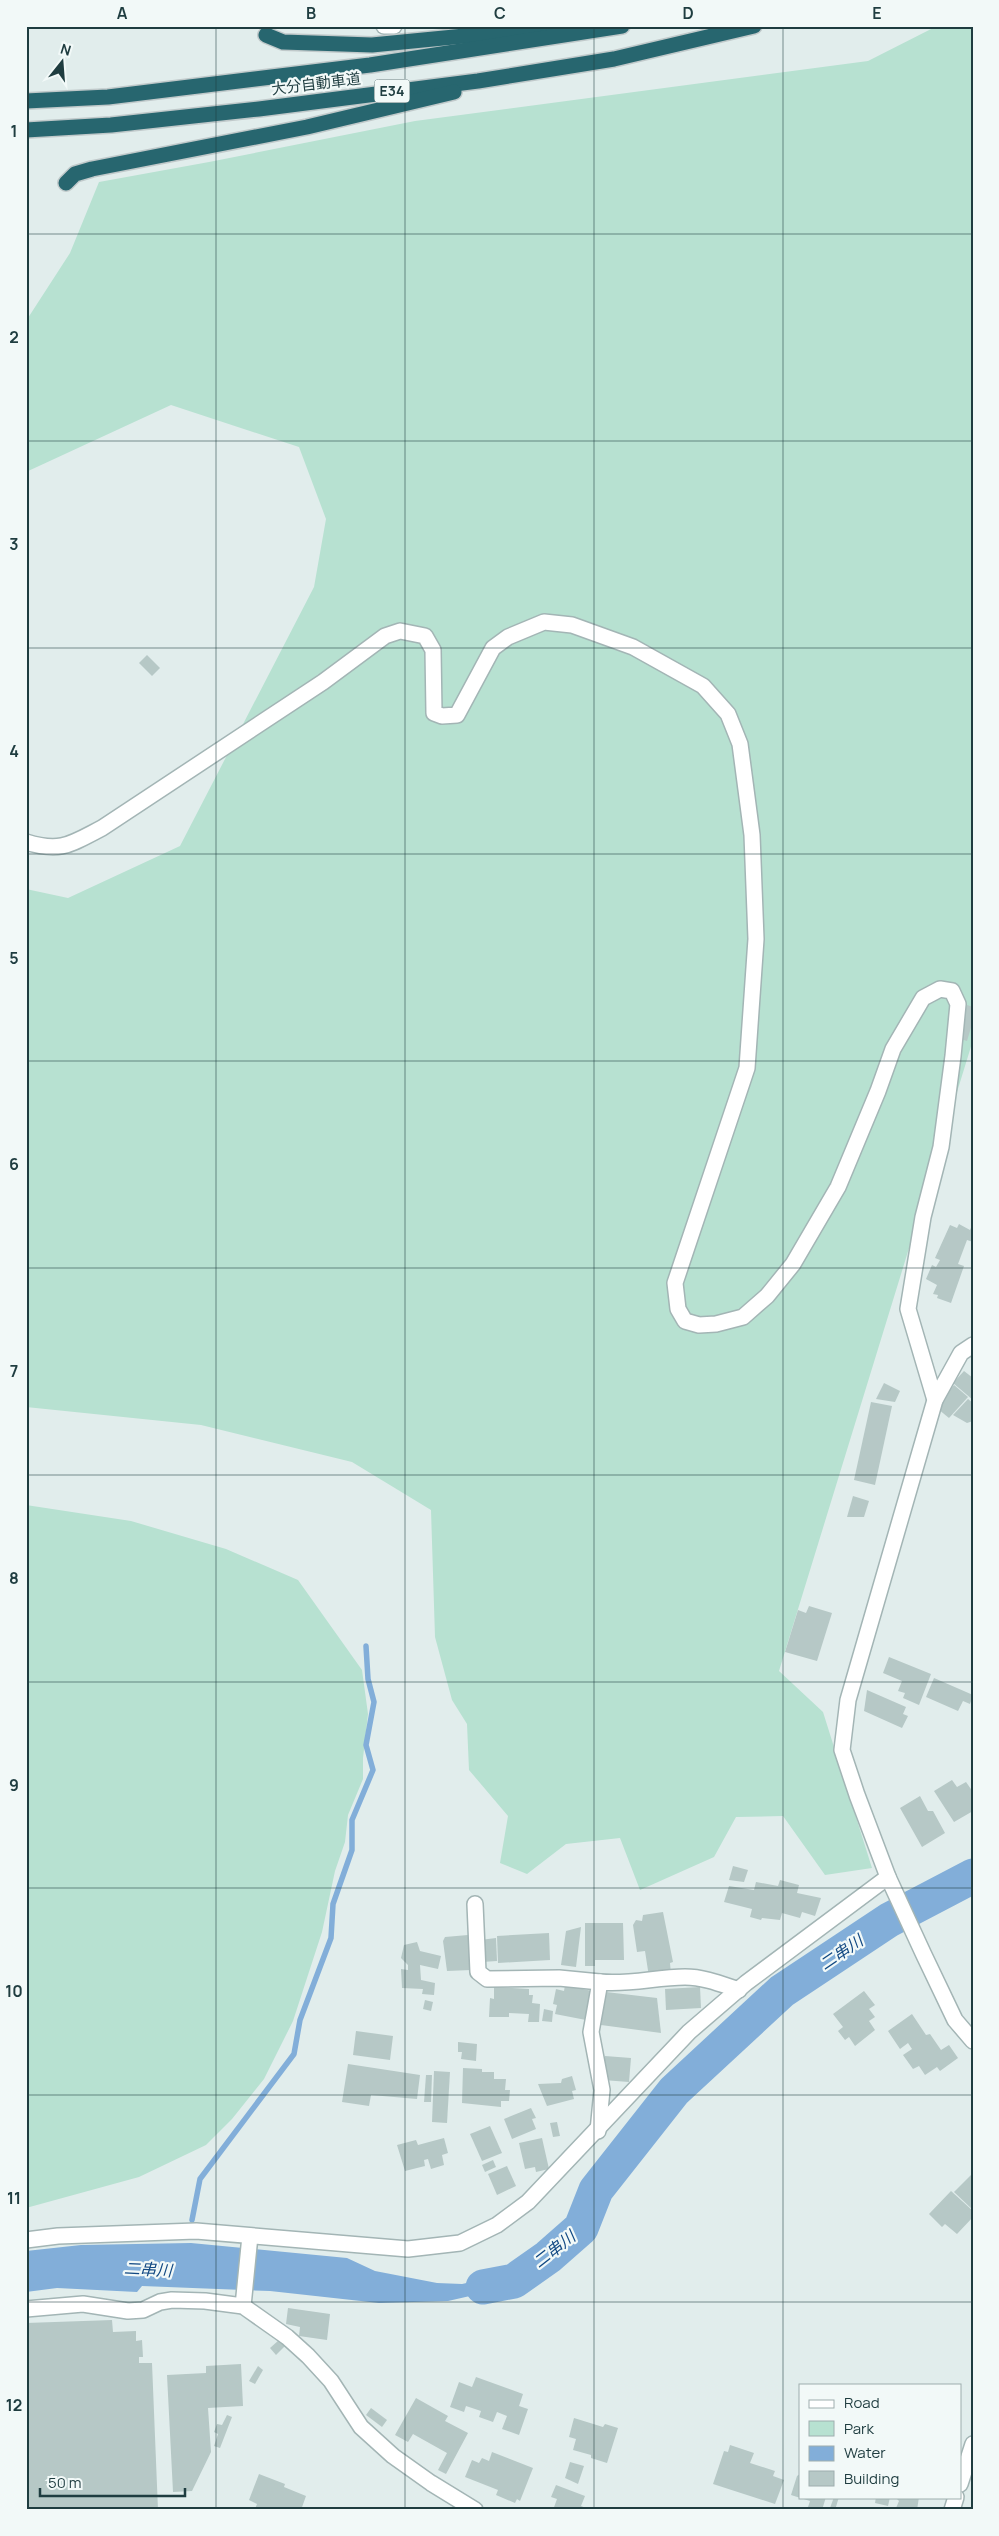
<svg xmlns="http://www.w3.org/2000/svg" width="999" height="2536" font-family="Manrope,'Noto Sans JP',sans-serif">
<rect width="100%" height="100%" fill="#e1edec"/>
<g fill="#b7e1d1">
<polygon points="937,26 973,26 973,1040 779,1671 823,1712 872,1868 825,1875 783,1816 736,1817 714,1857 640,1890 620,1838 566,1844 527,1874 500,1863 508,1816 469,1770 467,1724 452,1700 435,1637 431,1510 352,1462 201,1425 26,1407 26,889 68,898 180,846 314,587 326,519 299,447 171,405 26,472 26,321 70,253 99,182 209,162 415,121 868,61"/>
<polygon points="26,1505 131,1521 226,1549 298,1580 362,1670 368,1714 363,1758 363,1779 348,1815 345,1842 335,1871 322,1932 293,2021 264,2079 232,2119 206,2145 139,2177 26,2208"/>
</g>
<polygon fill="#82aed9" points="191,2243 347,2258 375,2271 437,2283 462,2284 485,2279 525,2263 529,2275 496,2292 492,2291 448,2301 379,2303 270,2291 142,2286 137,2292 57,2288 26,2292 26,2251 81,2245"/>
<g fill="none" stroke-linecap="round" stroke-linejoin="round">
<polyline stroke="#82aed9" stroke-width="5.5" points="192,2220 200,2179 294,2054 300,2020 331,1938 333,1904 352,1850 352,1820 373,1770 366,1745 374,1702 368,1679 366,1646"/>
<polyline stroke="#82aed9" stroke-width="35" points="483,2287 514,2281 548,2257 581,2228 596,2190 674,2091 782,1991 889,1920 973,1876"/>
</g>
<g fill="#b6c8c6">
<polygon points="147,655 160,668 152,676 139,663"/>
<polygon points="967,1005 973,1007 973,1021 967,1041 955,1037"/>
<polygon points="973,1223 973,1242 967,1240 958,1264 964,1266 951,1303 937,1298 938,1295 933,1294 937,1285 926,1279 932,1265 936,1267 940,1260 935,1258 950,1225 957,1228 959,1224 970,1230"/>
<polygon points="964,1371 973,1378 973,1400 953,1383"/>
<polygon points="884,1383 900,1391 895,1402 876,1399"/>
<polygon points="954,1385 968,1397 949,1418 938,1409 939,1403"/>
<polygon points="968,1399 973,1403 973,1421 967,1423 953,1415"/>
<polygon points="871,1402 892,1406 875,1485 854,1480"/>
<polygon points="853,1496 869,1501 864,1517 847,1517"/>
<polygon points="809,1606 832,1613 817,1661 785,1652 798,1610 806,1613"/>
<polygon points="889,1657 931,1674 919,1705 903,1698 905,1693 898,1691 902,1681 883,1673"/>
<polygon points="934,1678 973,1695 970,1704 963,1701 958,1711 926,1697"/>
<polygon points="867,1690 906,1707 903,1714 908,1716 902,1728 864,1711"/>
<polygon points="952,1780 957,1787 966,1782 973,1792 973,1811 954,1822 934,1791"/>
<polygon points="920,1796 928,1811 933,1811 945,1833 922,1847 900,1808"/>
<polygon points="733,1866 748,1870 744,1882 729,1880"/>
<polygon points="780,1880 799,1885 797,1893 821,1898 815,1916 802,1912 800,1918 782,1913 780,1920 762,1918 761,1920 750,1917 752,1909 724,1902 729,1886 754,1890 756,1882 778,1886"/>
<polygon points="663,1912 673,1962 670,1963 671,1974 649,1977 645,1951 637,1952 633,1925 636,1920 642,1921 643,1915"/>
<polygon points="585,1923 623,1923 624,1960 595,1960 595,1966 585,1966"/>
<polygon points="581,1927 576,1967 561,1965 566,1931"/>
<polygon points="549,1933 550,1960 498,1963 497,1936"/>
<polygon points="468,1935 471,1970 447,1971 443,1941 445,1937"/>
<polygon points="496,1938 497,1961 482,1962 480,1940"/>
<polygon points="417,1942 420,1951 441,1956 438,1969 420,1965 421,1980 435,1983 434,1995 422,1994 423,1989 402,1988 401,1969 408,1970 408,1965 401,1958 404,1945"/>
<polygon points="565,1985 592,1991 586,2020 555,2014 557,2005 553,2004 556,1989 564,1991"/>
<polygon points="494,1987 529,1989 529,1995 533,1995 532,2003 540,2004 539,2022 528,2022 529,2014 509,2013 509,2017 489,2017 490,1998 494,1999"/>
<polygon points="700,1987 701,2008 666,2010 665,1989"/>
<polygon points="864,1991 875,2005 869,2009 875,2017 869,2021 875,2030 855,2046 849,2037 845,2040 838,2031 843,2027 833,2014"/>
<polygon points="606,1992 657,1998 661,2033 601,2025"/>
<polygon points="425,2000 433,2002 431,2011 423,2009"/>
<polygon points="544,2009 553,2011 552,2022 542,2021"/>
<polygon points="912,2014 926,2035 930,2034 941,2050 949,2045 958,2058 940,2071 937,2067 925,2075 919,2066 913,2069 903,2055 912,2049 908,2043 900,2049 888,2031"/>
<polygon points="356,2031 393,2036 390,2060 353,2055"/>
<polygon points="458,2042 477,2044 476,2061 461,2059 462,2052 458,2052"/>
<polygon points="605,2056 631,2058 629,2082 603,2080"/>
<polygon points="348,2064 420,2075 417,2099 371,2095 369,2106 342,2102"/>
<polygon points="463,2068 482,2069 482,2072 494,2072 494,2079 506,2079 505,2090 510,2090 509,2101 501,2101 501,2107 462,2103"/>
<polygon points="434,2071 450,2072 447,2123 432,2122"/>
<polygon points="426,2075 432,2075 431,2102 424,2102"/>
<polygon points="572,2076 576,2090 572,2091 574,2099 547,2106 538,2084 561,2083 562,2079"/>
<polygon points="531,2108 536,2118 532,2119 536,2129 512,2139 504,2119"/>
<polygon points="557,2122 560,2136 553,2137 550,2123"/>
<polygon points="490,2126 502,2153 482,2161 470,2134"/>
<polygon points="444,2138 448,2153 442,2155 444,2165 431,2169 428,2159 424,2160 425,2166 405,2171 397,2145 416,2140 418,2145"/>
<polygon points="542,2138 549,2169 536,2172 535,2167 525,2169 519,2143"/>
<polygon points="493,2160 496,2167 485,2172 482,2165"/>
<polygon points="507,2166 516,2186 497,2195 488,2174"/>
<polygon points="973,2173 973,2210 954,2192"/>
<polygon points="951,2191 973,2211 973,2217 957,2234 945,2224 942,2227 929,2214"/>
<polygon points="288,2308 330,2314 327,2340 299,2336 300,2327 286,2324"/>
<polygon points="112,2320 113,2332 136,2331 136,2341 142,2340 143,2357 139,2357 139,2363 152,2363 158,2510 26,2510 26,2323"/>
<polygon points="279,2340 285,2346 276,2355 270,2348"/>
<polygon points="241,2364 243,2406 208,2408 211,2452 192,2491 173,2492 167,2375 206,2373 206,2366"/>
<polygon points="258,2366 263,2370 255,2384 249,2381"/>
<polygon points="476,2377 523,2394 519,2406 528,2409 519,2435 502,2429 507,2416 497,2412 493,2422 479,2417 481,2411 466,2406 464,2412 450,2407 459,2382 472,2387"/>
<polygon points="416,2398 448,2416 445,2421 468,2433 446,2474 438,2470 447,2453 413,2434 408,2442 395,2435"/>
<polygon points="371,2408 387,2420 382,2427 366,2415"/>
<polygon points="227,2415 232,2417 220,2448 214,2446 218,2434 214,2432 217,2424 222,2425"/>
<polygon points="574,2418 603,2427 605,2424 618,2428 607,2463 591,2458 591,2455 573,2450 576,2439 569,2437"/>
<polygon points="730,2445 754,2453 750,2463 775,2471 773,2476 784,2480 775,2504 713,2484 724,2451 728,2452"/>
<polygon points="492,2452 533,2468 520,2501 517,2499 515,2503 496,2495 498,2490 465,2477 472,2460 479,2463 482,2458 489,2461"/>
<polygon points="570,2462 584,2466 578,2484 565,2478"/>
<polygon points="259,2474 285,2484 284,2487 306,2496 301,2510 255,2509 257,2504 249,2500"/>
<polygon points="800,2474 800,2497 826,2497 822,2510 807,2510 810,2501 791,2495 797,2476"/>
<polygon points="556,2485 585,2496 581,2506 591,2510 553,2510 557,2499 551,2497"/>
<polygon points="834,2497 839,2497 835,2510 830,2508"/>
<polygon points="876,2497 890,2497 888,2506 875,2503"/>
<polygon points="895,2497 919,2497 917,2510 896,2508 899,2501"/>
</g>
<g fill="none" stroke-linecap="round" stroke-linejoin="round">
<g stroke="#a3b5b5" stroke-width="18">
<g id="minor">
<polyline points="384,26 394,26"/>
<path d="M26 842C61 853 71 844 102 828L323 682 385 636 400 631 425 636 433 650 434 713 442 716 457 715 493 648 508 637 544 622 572 625 633 647 703 686 728 714 740 744 752 835 756 939 747 1068 675 1283 678 1309 685 1321 699 1325 716 1324 743 1317 767 1296 793 1264 838 1187 878 1091 893 1049 923 998 940 989 952 991 958 1004 953 1056 941 1147 923 1217 908 1309 935 1400"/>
<polyline points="973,1345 961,1353 935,1400 848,1700 842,1750 857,1795 888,1877 923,1953 955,2020 973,2041"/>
<polyline points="475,1904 478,1972 487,1979 559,1978 600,1982 591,2032 602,2090 598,2131"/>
<path d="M600 1982C630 1985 656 1977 685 1977 704 1977 721 1984 739 1990"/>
<polyline points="26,2240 58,2236 196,2231 408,2249 460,2243 497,2225 528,2202 689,2032 746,1983 888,1877"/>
<polyline points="243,2306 250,2236"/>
<polyline points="26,2309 83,2304 128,2311 143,2310 160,2302 172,2300 205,2301 243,2306 287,2337 308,2356 331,2381 361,2427 393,2456 431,2483 475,2510"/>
<polyline points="960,2484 973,2444"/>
<polyline points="952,2510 956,2497"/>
</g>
</g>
<g stroke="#c0c9ca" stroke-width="18">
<g id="motorway">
<polyline points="266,35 283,42 372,45 567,26"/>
<polyline points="26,101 108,97 370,65 622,26"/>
<polyline points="26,130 111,125 259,109 478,81 614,59 754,26"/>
<polyline points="66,183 75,174 92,169 307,127 454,92"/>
</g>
</g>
<use href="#minor" stroke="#fff" stroke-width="15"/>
<use href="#motorway" stroke="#27666f" stroke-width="15"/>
</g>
<path fill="none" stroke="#1f3d40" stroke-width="1" stroke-opacity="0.55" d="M216 26V2510M405 26V2510M594 26V2510M783 26V2510M26 234H973M26 441H973M26 648H973M26 854H973M26 1061H973M26 1268H973M26 1475H973M26 1682H973M26 1888H973M26 2095H973M26 2302H973"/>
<g text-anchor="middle" stroke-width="4.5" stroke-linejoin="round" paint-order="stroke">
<rect fill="#f2f9f8" stroke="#5e7577" stroke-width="1" x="374.5" y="79.5" width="35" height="23" rx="4"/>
<g font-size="14" font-weight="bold" fill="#1f3d40">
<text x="392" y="96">E34</text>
</g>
<g font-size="15" fill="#1f3d40" stroke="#f2f9f8">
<text transform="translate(316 84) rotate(-7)" y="5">大分自動車道</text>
</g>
<g font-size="16" font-style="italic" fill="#124983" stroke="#f2f9f8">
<text transform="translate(841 1952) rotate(-34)" y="6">二串川</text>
<text transform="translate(554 2249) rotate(-38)" y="6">二串川</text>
<text transform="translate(148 2269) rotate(3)" y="6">二串川</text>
</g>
</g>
<rect width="999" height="2536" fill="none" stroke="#f2f9f8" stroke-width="55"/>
<rect x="799" y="2384" width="162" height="115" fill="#f2f9f8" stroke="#9eaeae"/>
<rect x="809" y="2400" width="25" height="8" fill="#ffffff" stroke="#9eaeae"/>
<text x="844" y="2408" font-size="15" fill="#1f3d40">Road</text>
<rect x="809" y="2421" width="25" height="15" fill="#b7e1d1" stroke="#9eaeae"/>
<text x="844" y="2434" font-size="15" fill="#1f3d40">Park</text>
<rect x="809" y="2446" width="25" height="15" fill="#82aed9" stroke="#9eaeae"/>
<text x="844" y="2458" font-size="15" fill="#1f3d40">Water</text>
<rect x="809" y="2471" width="25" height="15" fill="#b6c8c6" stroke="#9eaeae"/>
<text x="844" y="2484" font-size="15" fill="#1f3d40">Building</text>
<g transform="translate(62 62) rotate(17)" stroke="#f2f9f8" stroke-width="4" paint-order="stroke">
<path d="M0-4L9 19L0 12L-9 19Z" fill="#1f3d40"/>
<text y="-8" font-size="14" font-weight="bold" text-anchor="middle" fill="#1f3d40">N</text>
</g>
<path d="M40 2488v8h145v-8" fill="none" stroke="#1f3d40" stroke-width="2.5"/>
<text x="48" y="2488" font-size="15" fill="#1f3d40" stroke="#f2f9f8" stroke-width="4" paint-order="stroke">50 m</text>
<rect x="28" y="28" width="944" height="2480" fill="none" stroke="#1f3d40" stroke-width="2"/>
<g font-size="16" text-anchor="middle" font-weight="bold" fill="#1f3d40">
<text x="122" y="19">A</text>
<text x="311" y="19">B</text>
<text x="500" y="19">C</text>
<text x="688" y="19">D</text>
<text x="877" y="19">E</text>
<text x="14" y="137">1</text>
<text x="14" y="343">2</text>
<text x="14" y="550">3</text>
<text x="14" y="757">4</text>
<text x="14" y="964">5</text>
<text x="14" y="1170">6</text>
<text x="14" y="1377">7</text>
<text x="14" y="1584">8</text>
<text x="14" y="1791">9</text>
<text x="14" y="1997">10</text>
<text x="14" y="2204">11</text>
<text x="14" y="2411">12</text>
</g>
</svg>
